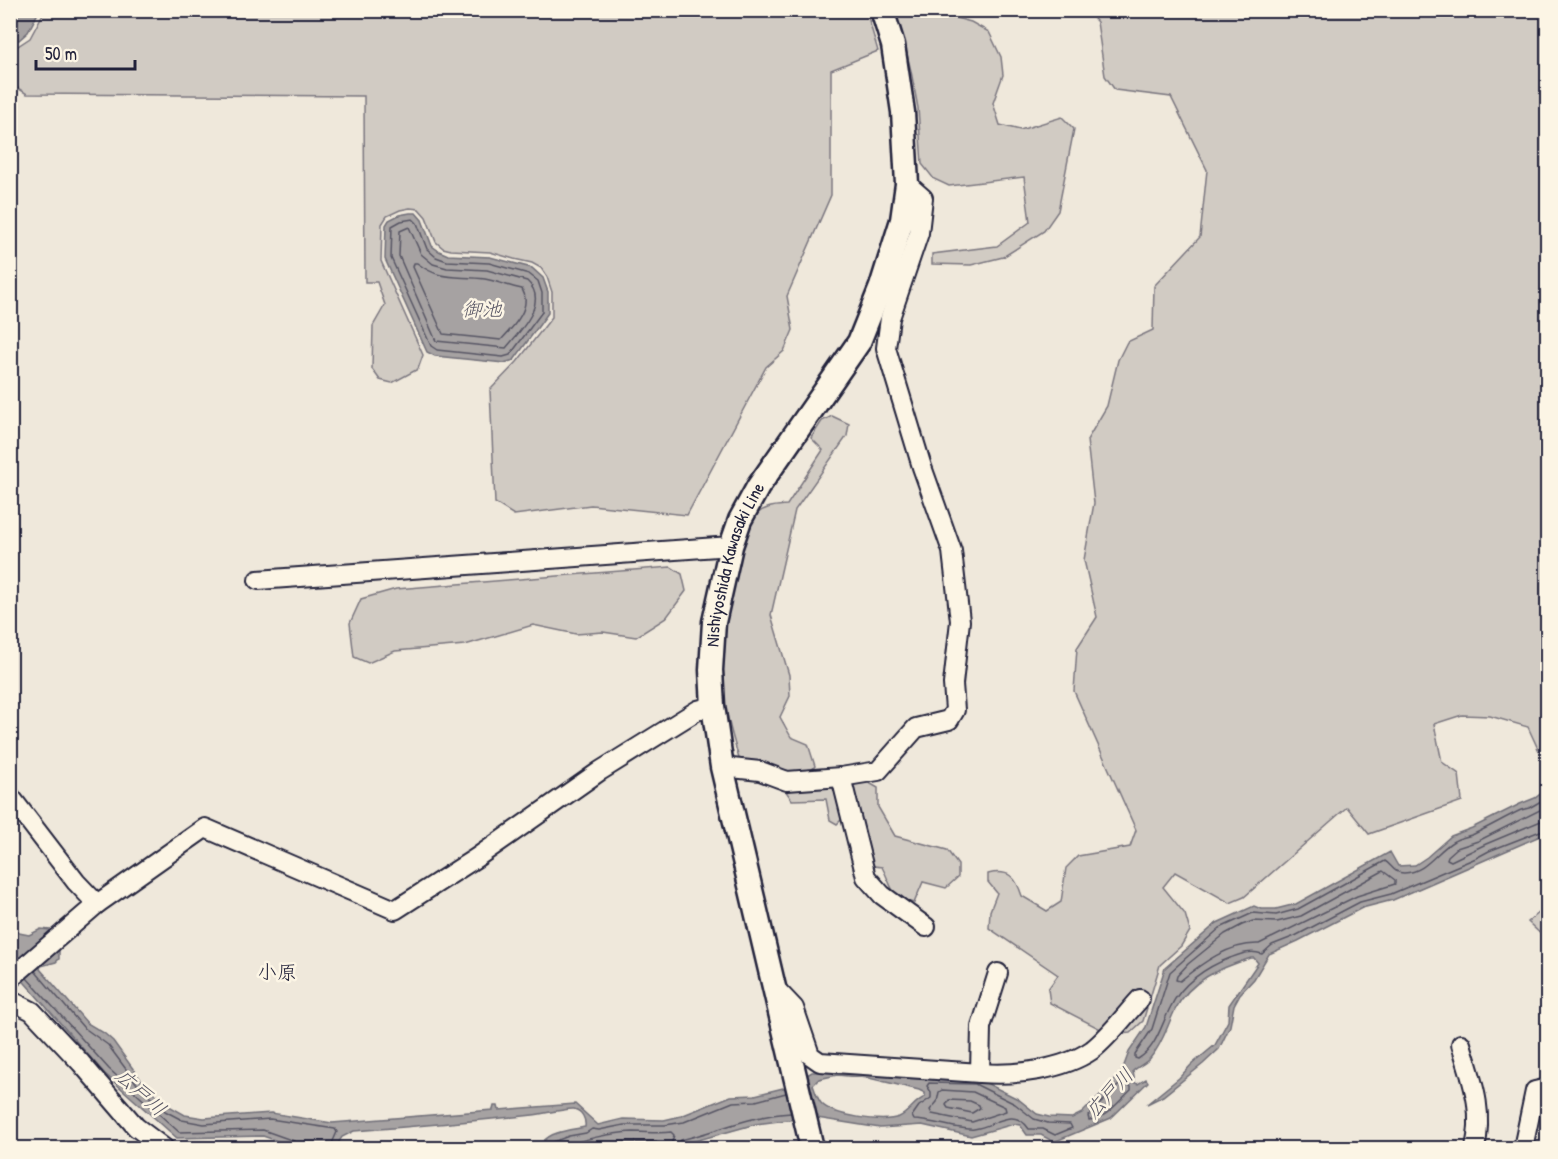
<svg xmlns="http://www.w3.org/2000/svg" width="1558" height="1159" font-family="'Patrick Hand','Klee One',sans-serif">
<rect width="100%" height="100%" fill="#efe8db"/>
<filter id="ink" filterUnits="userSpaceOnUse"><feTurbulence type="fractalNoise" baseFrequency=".0167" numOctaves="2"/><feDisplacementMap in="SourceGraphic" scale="12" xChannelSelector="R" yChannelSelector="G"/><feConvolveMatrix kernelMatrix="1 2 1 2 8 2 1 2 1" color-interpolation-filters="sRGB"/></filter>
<g filter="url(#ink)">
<g fill="#d1cbc3" stroke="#7a767f" stroke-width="1.5">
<polygon points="45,10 866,10 878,51 831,70 831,195 787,296 793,330 784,351 766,367 687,515 591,505 514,515 495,503 490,390 517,362 552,317 552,292 547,277 541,268 532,263 514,259 490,252 451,250 443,248 436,242 426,217 419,209 410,208 400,210 387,216 382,224 381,261 423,355 418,369 392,383 380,380 372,369 373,326 385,305 377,282 365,282 364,96 27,94 13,85 15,48 30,38"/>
<polygon points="893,11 930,11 971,22 989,32 1001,57 1003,75 993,103 1000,125 1020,130 1062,117 1074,129 1058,211 1044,231 1003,257 971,265 932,264 932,254 997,246 1030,222 1024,177 949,186 934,179 922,164 918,108 911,71 902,34"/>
<path d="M1087 11H1547V751H1539L1528 727 1490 716 1462 715 1434 724 1442 762 1459 774 1462 801 1369 834 1347 807 1244 897 1230 903 1175 872 1163 887 1185 914 1190 931 1181 946 1160 965 1143 1021 1130 1033 1112 1035 1050 1003 1048 989 1058 975 989 928 990 911 997 893 988 882V874C1009 869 1016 877 1022 896L1047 911 1061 902 1066 868 1078 856 1130 847 1136 830 1074 691 1077 648 1097 617 1084 560 1094 503 1087 440 1107 406 1118 360 1127 342 1153 330 1154 286 1200 237 1207 170 1171 97 1115 90 1105 76 1097 22Z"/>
<path d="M832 416 849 424 847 436 795 510 771 615 789 675 790 696 780 717 791 737 808 744 815 766 807 775 789 776 740 762C732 735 723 706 723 677 722 638 730 599 740 560 743 548 748 522 757 514 766 506 776 506 787 505L823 450 811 438 822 421Z"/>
<polygon points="671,567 682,574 686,591 666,618 636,637 603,632 576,634 533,625 465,645 395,651 368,663 354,657 350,623 361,599 396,589"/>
<path d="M864 780 878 788V807L895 836 947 850 958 865V877L946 888 923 882 914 903C889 897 893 887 882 867L874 866 866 855 851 791 854 784Z"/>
<polygon points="831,782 840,788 843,818 837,824 830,820 826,799 792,800 785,790 789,785"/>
<polygon points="1547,906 1547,940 1528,922"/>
</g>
<g fill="#a6a2a2" stroke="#716f79" stroke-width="1.5" fill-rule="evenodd">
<polygon points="10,11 39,11 28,32 19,40 11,40"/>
<polygon points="410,213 416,213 422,220 432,246 439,251 448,255 490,257 532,268 543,278 548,292 548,313 514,360 504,363 435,356 427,352 385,259 386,225 389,220 399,215"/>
<path d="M1547 789V833L1393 900 1362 908 1298 941 1269 954 1254 979 1240 994 1234 1005 1230 1026 1219 1049 1203 1064 1163 1096 1147 1104 1179 1078 1191 1065 1215 1045 1228 1021 1229 1005 1258 963 1254 958H1251C1220 968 1190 980 1175 1010 1167 1026 1163 1043 1151 1057 1147 1063 1138 1066 1133 1071L1135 1083 1138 1084 1146 1079 1148 1082 1111 1118 1054 1142 1041 1135H1027L1020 1125 1014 1124 971 1136 922 1125 880 1128 817 1118 787 1120 756 1124 670 1148H545L543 1142C551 1131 572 1130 585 1127 586 1119 582 1111 574 1109 568 1108 542 1114 533 1115 474 1121 414 1127 354 1131L342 1137 335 1148H297L263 1136 177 1138 105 1074 11 967 10 926 19 933 29 935 41 929 50 930 59 951V959L56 962 41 966 40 969 87 1023 104 1033 113 1041 144 1084 169 1106 185 1115 204 1118 271 1113 332 1123 493 1110 494 1106H498L499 1110 575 1104 598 1125 623 1119 664 1120 681 1116 731 1096 755 1095 787 1087 812 1072H838L976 1078 1018 1099 1037 1114 1049 1117 1072 1118 1082 1113 1116 1079 1122 1071 1129 1052 1146 1027 1165 968 1217 923 1254 906 1261 909H1276L1296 904 1390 852 1398 866 1415 865 1427 857 1451 836 1472 828 1520 804 1535 798ZM837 1075 869 1078 919 1090 925 1093V1097C913 1102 910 1112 899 1117 883 1123 832 1116 821 1103 817 1098 815 1091 813 1085L819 1079Z"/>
</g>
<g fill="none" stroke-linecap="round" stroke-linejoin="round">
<g stroke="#575564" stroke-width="1.5">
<polygon points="413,219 417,223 427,249 436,257 447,261 489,263 529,274 538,281 542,293 542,312 510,355 503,357 437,350 431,346 391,258 392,226 401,221"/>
<path d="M409 227 421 254 433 264 447 268 487 270 527 281C550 302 520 331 506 348L436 341 399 256 400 231Z"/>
<path d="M414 263H417C442 282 457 275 485 279 497 281 510 287 522 289 533 307 513 327 501 340L443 334 413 267Z"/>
<path d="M1548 797 1529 808 1521 810C1506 817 1491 826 1476 833 1469 837 1460 837 1454 841 1435 852 1427 872 1404 873 1393 873 1392 865 1385 861L1298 909 1276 915 1253 913 1220 928 1170 972 1152 1029 1135 1054V1058L1138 1059C1156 1048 1161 1026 1170 1008 1181 984 1206 967 1230 958 1241 954 1250 950 1262 954L1272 945 1295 936 1360 902 1391 894 1476 858 1489 851 1548 828"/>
<polyline points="1548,806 1478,841 1457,848 1448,856 1447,859 1451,861 1486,844 1541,821 1548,821"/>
<path d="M1383 871 1395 880V884L1357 896 1259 944C1229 943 1202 963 1180 981L1176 980 1177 976 1188 964 1225 934 1242 925 1253 921 1277 922 1301 916Z"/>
<polyline points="35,971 83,1027 108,1045 140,1088 165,1111 182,1120 204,1124 270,1119 335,1129 337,1132 330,1148"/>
<polyline points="27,978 109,1069 179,1132 263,1130 294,1141 297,1148"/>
<path d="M1125 1079 1131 1087V1090C1118 1102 1106 1119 1089 1120L1088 1116Z"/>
<path d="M929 1083 975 1084 1015 1104 1034 1119 1048 1123 1070 1124 1072 1128 1055 1135 1043 1129H1029C1013 1106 996 1126 974 1129 962 1131 931 1120 914 1120L912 1116 919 1106 931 1098V1092L927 1086Z"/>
<polygon points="942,1090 973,1092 1005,1107 1006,1111 972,1122 932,1114 930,1110 937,1102 939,1092"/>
<polygon points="949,1100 970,1101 979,1105 980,1108 972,1113 948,1108 946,1105"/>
<polyline points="551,1148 553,1142 569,1136 586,1133 592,1129 599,1130 624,1125 665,1125 684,1122 733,1102 756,1101 786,1093"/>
<path d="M559 1148C580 1140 610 1133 633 1132 646 1132 659 1134 671 1132L674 1135 670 1148"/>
<polyline points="591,1148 626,1142 658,1142 661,1148"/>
<path d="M677 1148 678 1144 681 1140C718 1131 752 1115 791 1113"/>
</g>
<g stroke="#22223b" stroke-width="22">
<g id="minor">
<polyline points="258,580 731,546"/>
<polyline points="722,767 760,771 787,781 841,777 878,771 916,728 949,720 955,710 953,684 960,621 952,551 922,467 886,348 890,318 919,233 923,198 907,184"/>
<polyline points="841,777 866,877 882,895 926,927"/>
<polyline points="10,796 76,882 97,904"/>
<path d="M998 973 981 1027 980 1073C1014 1076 1063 1070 1092 1050 1110 1036 1125 1015 1140 999"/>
<polyline points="10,979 97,904 205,828 395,910 476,858 600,771 698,710 713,706"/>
<polyline points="774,987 794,1008 810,1055 820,1062 980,1073"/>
<polyline points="10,1000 32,1011 81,1063 136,1127 164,1148"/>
<path d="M1461 1044C1472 1081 1484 1109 1475 1148"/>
<polyline points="1523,1148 1535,1091 1548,1088"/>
</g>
</g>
<g stroke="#22223b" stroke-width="27">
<g id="major">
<path id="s1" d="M812 1148 722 767 713 706 711 670 714 622 731 546 740 520 758 487 859 342 881 287 902 220 907 184 903 112 893 45 882 10"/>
</g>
</g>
<use href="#minor" stroke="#fcf5e5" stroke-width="18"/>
<use href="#major" stroke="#fcf5e5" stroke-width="22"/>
</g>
</g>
<g text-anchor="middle" stroke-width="5" stroke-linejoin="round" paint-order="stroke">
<g font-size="18" fill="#22223b" stroke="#fcf5e5">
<text dy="6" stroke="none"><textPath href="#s1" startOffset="598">Nishiyoshida Kawasaki Line</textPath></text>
</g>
<g font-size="20" font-style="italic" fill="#575564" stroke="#fcf5e5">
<text x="482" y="316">御池</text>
<text transform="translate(141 1092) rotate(42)" y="7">広戸川</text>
<text transform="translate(1109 1093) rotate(-47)" y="7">広戸川</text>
</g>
<g font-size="20" fill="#22223b" stroke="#fcf5e5">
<text x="277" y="979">小原</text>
</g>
</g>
<rect width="1558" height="1159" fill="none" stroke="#fcf5e5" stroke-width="36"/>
<rect x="18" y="18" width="1522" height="1123" fill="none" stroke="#22223b" stroke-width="2" filter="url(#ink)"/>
<path d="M36 60v9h99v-9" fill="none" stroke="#22223b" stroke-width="3"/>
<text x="45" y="60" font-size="18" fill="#22223b" stroke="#fcf5e5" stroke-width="4.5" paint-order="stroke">50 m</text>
</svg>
